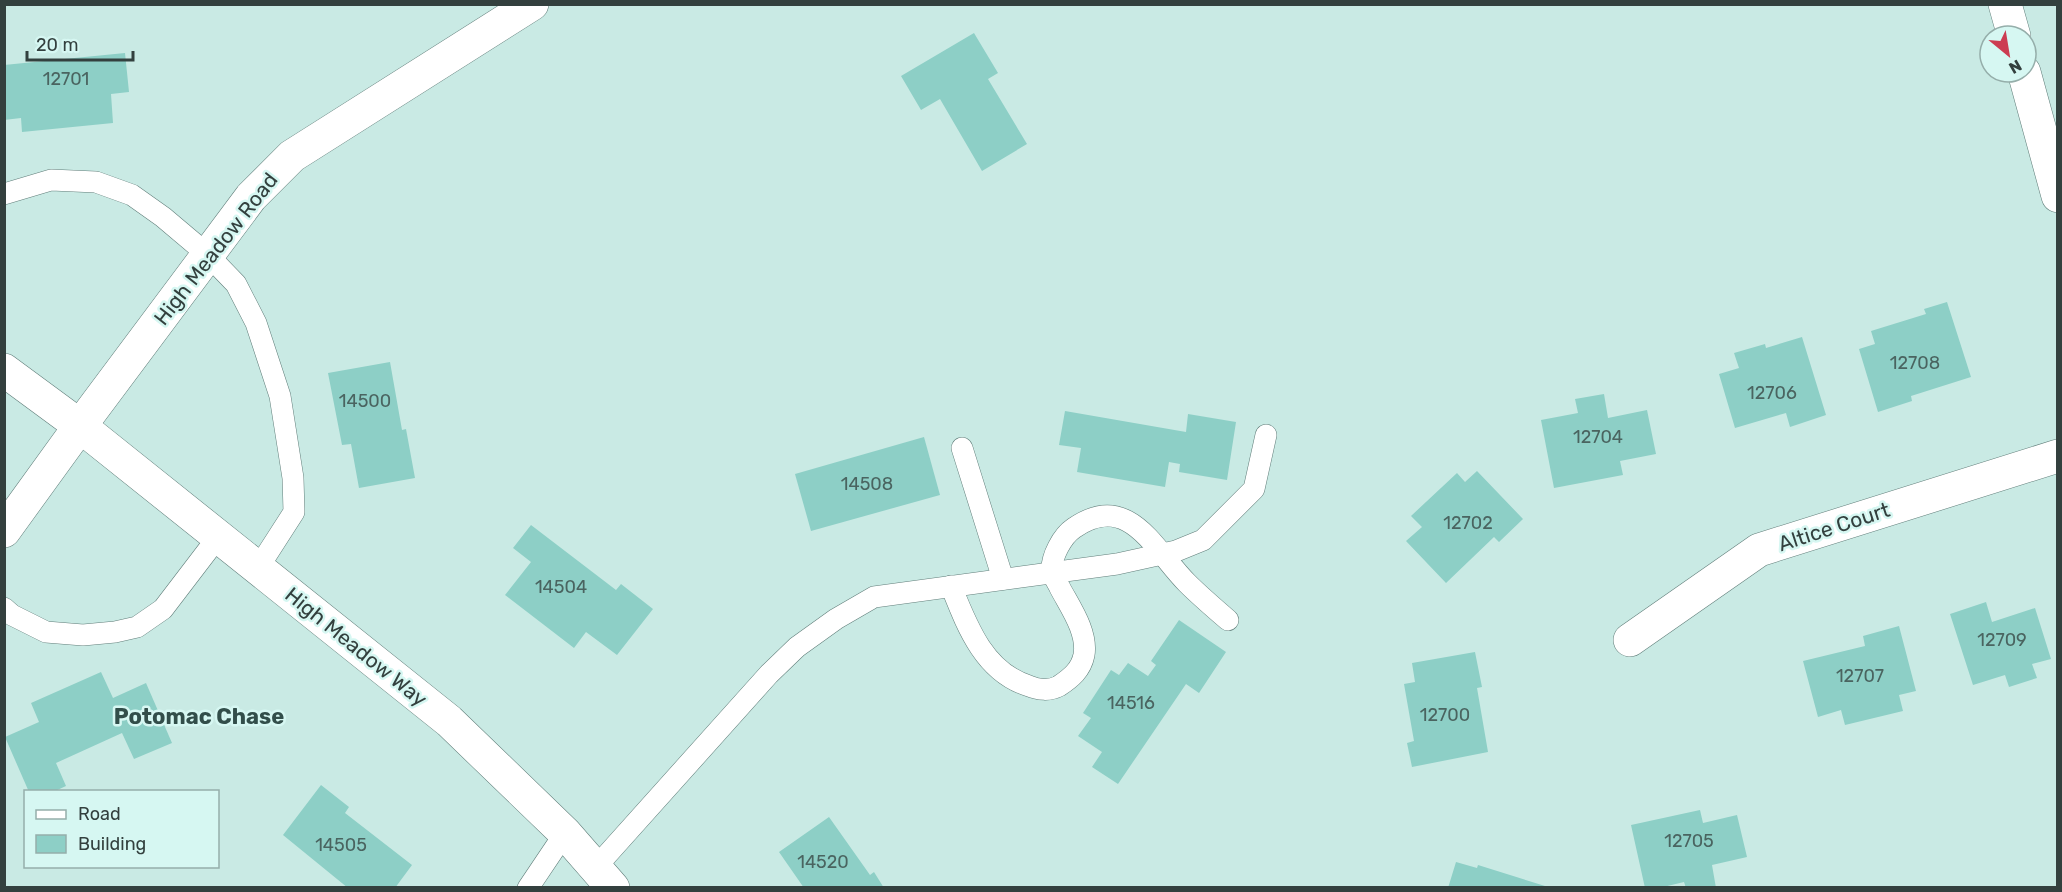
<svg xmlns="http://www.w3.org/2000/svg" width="2062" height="892" font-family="Rubik,sans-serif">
<rect width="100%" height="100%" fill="#c9eae4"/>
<g fill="#8dcfc6">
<polygon points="974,33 998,73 988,79 1027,144 982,171 940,99 921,110 901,76"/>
<polygon points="125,53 129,92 111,94 113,123 22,132 21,118 4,120 4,65"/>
<polygon points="1947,302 1971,377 1911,396 1912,401 1878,412 1859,349 1875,344 1871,331 1926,314 1924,309"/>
<polygon points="1802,337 1826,415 1790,427 1786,413 1735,428 1719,374 1739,368 1734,353 1765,344 1766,348"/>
<polygon points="390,362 402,430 406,429 415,478 359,488 351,444 342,445 328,373"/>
<polygon points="1604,394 1608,418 1647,410 1656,454 1620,461 1623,475 1554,488 1541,420 1578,413 1575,399"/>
<polygon points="1065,411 1186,432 1188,414 1236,422 1227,480 1179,472 1180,464 1169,462 1165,487 1077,472 1081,448 1059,445"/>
<polygon points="924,437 940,495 811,531 795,474"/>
<polygon points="1477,471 1523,519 1499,542 1494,537 1446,583 1406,541 1422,527 1411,516 1457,473 1465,482"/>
<polygon points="531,525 616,590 621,584 653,609 617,655 586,632 574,648 505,595 531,562 513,548"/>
<polygon points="1986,602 1992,622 2035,608 2051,659 2032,664 2037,678 2009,687 2005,675 1973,685 1950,614"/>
<polygon points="1179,620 1226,652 1199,693 1186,684 1118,784 1092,767 1102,752 1078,736 1091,718 1083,713 1111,670 1119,675 1128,663 1148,676 1156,665 1151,661"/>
<polygon points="1899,626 1916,691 1899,695 1903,711 1845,725 1841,710 1818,717 1803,661 1865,646 1863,636"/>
<polygon points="1475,652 1482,687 1477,688 1488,752 1412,767 1407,743 1414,741 1404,684 1415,682 1412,663"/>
<polygon points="101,672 113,698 146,683 172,743 134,759 122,733 56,763 66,786 53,792 29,792 5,737 39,722 31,703"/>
<polygon points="321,785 349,807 345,813 412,865 395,888 348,888 283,835"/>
<polygon points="1700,810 1703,823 1737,815 1747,857 1712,865 1716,888 1686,888 1684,882 1659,888 1645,888 1631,825"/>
<polygon points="829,817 870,875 874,872 884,888 804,888 779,852"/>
<polygon points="1456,862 1477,868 1478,865 1545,886 1545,888 1448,888"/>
</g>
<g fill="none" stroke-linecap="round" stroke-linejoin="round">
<g stroke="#617e7a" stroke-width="22">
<g id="lane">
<polyline points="4,194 51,180 96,182 132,195 163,217 208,255 236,284 256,323 280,396 293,478 294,512 258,568"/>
<polyline points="962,448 1003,579"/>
<path d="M951 586C967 626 984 672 1029 686 1038 690 1050 691 1059 686 1071 678 1081 670 1084 655 1088 632 1070 607 1060 588 1058 583 1053 577 1052 571 1051 557 1062 536 1074 528 1129 490 1154 550 1187 583 1200 596 1214 608 1228 620"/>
<polyline points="4,608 12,615 46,632 83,635 115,632 137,627 163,609 218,537"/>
<polyline points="596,867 769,674 797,647 836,619 874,597 1117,564 1176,551 1203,540 1254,489 1266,435"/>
<polyline points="528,888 565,833"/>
</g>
</g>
<g stroke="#617e7a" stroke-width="34">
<g id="street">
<polyline points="4,370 80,426 449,721 565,833 613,888"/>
<polyline points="4,531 80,426 251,197 292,156 532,4"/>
<polyline points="1630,640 1759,550 2058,456"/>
</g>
</g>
<g stroke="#617e7a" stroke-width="34">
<g id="secondary">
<polyline points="2005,4 2014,36"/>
<polyline points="2024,72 2058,196"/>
</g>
</g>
<use href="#lane" stroke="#fff" stroke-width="21"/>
<use href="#street" stroke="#fff" stroke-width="33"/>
<use href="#secondary" stroke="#fff" stroke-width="33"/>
</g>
<g text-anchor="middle" stroke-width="5" stroke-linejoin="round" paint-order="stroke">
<g font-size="18" fill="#4a6460">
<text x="66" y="85">12701</text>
<text x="1915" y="369">12708</text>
<text x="1772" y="399">12706</text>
<text x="365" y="407">14500</text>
<text x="1598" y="443">12704</text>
<text x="867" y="490">14508</text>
<text x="1468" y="529">12702</text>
<text x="561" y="593">14504</text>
<text x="2002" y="646">12709</text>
<text x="1860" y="682">12707</text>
<text x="1131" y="709">14516</text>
<text x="1445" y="721">12700</text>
<text x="1689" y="847">12705</text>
<text x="341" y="851">14505</text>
<text x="823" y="868">14520</text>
</g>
<g font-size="21" fill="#33403e" stroke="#d6f7f2">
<text transform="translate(216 249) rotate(-52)" y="7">High Meadow Road</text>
<text transform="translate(1834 527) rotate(-18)" y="7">Altice Court</text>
<text transform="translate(356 647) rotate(39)" y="7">High Meadow Way</text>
</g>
<g font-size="22" font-weight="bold" fill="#324e4a" stroke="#d6f7f2">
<text x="199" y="724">Potomac Chase</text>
</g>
</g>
<rect width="2062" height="892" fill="none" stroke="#33403e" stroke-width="12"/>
<rect x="24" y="790" width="195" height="78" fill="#d6f7f2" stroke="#95aeaa" stroke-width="1.5"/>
<rect x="36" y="810" width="30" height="9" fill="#ffffff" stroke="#95aeaa" stroke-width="1.5"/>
<text x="78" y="820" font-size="18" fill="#33403e">Road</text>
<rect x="36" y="835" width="30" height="18" fill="#8dcfc6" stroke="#95aeaa" stroke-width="1.5"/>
<text x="78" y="850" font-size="18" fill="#33403e">Building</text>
<g transform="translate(2008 54) rotate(150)"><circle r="28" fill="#d6f7f2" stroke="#95aeaa" stroke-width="1.5"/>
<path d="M0-4.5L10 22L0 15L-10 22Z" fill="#cc3c51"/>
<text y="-9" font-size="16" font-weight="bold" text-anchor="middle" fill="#33403e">N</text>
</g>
<path d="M27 51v9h106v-9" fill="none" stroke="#33403e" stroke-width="3"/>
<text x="36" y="51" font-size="18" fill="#33403e" stroke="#d6f7f2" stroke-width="4.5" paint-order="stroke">20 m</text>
</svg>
